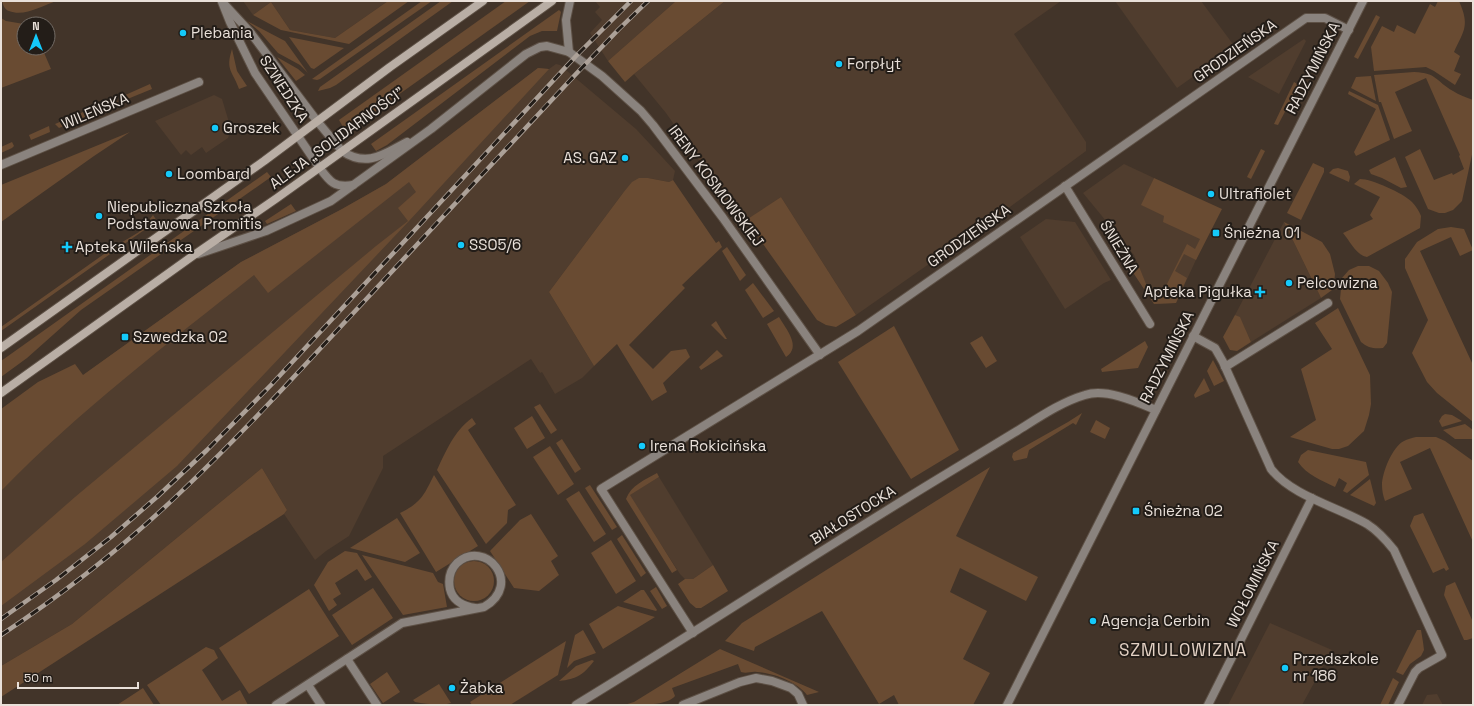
<svg xmlns="http://www.w3.org/2000/svg" width="1474" height="706" font-family="'Space Grotesk',sans-serif">
<rect width="100%" height="100%" fill="#423429"/>
<g fill="#503d2e">
<polygon points="243,1 388,1 335,38 290,30 271,2 253,15"/>
<polygon points="595,1 676,1 608,61 590,33 602,20 595,12 600,7"/>
<polygon points="725,1 1061,1 1014,34 1086,142 1086,151 992,220 856,315 781,197 754,215 742,222 666,113 634,74"/>
<polygon points="1115,1 1201,1 1235,47 1177,88"/>
<polygon points="1304,39 1306,41 1279,94 1248,77"/>
<polygon points="556,64 560,65 636,129 675,171 673,180 669,182 648,178 623,193 549,292 594,366 582,378 555,394 542,372 540,373 531,359 383,456 383,468 349,536 326,551 315,560 284,514 287,510 262,468 72,624 1,666 1,434 241,262 342,209 386,184 538,68 549,69"/>
<polygon points="214,95 222,99 231,129 228,138 206,153 202,147 191,155 186,150 181,155 155,121"/>
<polygon points="1124,164 1154,178 1142,205 1207,236 1176,303 1154,304 1134,255 1083,193"/>
<polygon points="1046,219 1075,222 1111,280 1104,283 1065,309 1020,237"/>
<polygon points="1284,222 1321,298 1251,342 1240,318 1235,315"/>
<polygon points="659,477 713,565 693,579 685,579 680,574 629,495"/>
<polygon points="1270,623 1332,650 1302,705 1228,705"/>
<polygon points="1437,694 1443,705 1422,705 1427,695"/>
</g>
<g fill="#694b32">
<path d="M2 1H56C42 6 24 17 9 11 5 10 3 5 2 1Z"/>
<polygon points="388,1 409,1 349,44 281,30 253,15 271,2 290,30 335,38"/>
<polygon points="422,1 432,1 320,79 317,80 312,79"/>
<polygon points="441,1 453,1 336,85 330,88 318,91 320,87"/>
<polygon points="506,1 530,1 363,120 343,127 339,120"/>
<polygon points="676,1 725,1 634,74 625,82 608,61"/>
<path d="M1438 1H1459C1470 26 1464 30 1454 52L1460 56 1454 71 1461 74 1455 85 1434 71 1426 67 1374 71 1371 47 1382 26 1394 32 1397 25 1415 34 1430 4 1435 7Z"/>
<polygon points="559,10 561,12 557,31 542,31 530,36 387,145 376,151 371,144"/>
<polygon points="1376,15 1380,17 1358,59 1354,57"/>
<polygon points="1,18 6,21 24,24 24,48 42,48 51,69 1,88"/>
<polygon points="247,21 285,41 308,73 300,65 278,53 259,31"/>
<polygon points="289,37 344,48 314,69 311,68"/>
<path d="M232 49 237 71 247 86 239 89C233 71 225 71 232 49Z"/>
<polygon points="277,57 298,69 305,75 296,81"/>
<path d="M538 68 549 69 409 221 177 466 85 544 1 606V562L75 497 376 246 408 221 398 208 416 192 409 182 268 293 254 275C167 344 79 411 1 491V409L38 382 75 364 83 375 241 262 342 209 386 184Z"/>
<path d="M1414 72C1438 73 1435 81 1453 91 1459 95 1466 97 1473 100V150L1462 201 1453 210 1445 213H1439L1428 209 1405 157 1420 149 1434 180 1452 173 1453 175 1464 169 1459 156 1460 155 1426 78 1395 92 1412 131 1394 139 1381 102H1379L1374 75Z"/>
<polygon points="1371,76 1376,101 1351,88 1356,77"/>
<polygon points="1294,82 1299,85 1278,125 1274,124"/>
<polygon points="150,84 152,89 125,100 123,96"/>
<polygon points="1349,91 1378,105 1390,140 1356,156 1354,152 1376,109 1348,94"/>
<polygon points="116,98 118,103 59,128 55,124"/>
<polygon points="49,126 50,132 31,140 29,135"/>
<polygon points="130,132 94,156 1,222 1,185"/>
<polygon points="12,142 14,146 12,148 1,153 1,147"/>
<polygon points="1261,149 1265,151 1251,179 1247,177"/>
<polygon points="1395,157 1407,187 1401,188 1382,178 1371,174 1369,170"/>
<polygon points="1313,163 1324,168 1324,172 1301,220 1287,213"/>
<polygon points="1338,168 1348,171 1350,177 1349,182 1329,173 1333,169"/>
<polygon points="267,172 271,177 81,310 27,358 1,377 1,361"/>
<polygon points="639,178 648,178 669,182 673,180 716,243 719,241 722,247 682,285 685,288 629,345 653,369 671,351 686,349 690,357 663,383 667,392 652,401 617,344 594,366 549,292 623,193 632,182"/>
<polygon points="1154,178 1222,209 1196,260 1184,254 1175,271 1187,278 1176,303 1154,304 1130,268 1138,264 1153,301 1162,294 1187,244 1195,249 1200,239 1163,222 1164,216 1141,205"/>
<path d="M1360 179C1372 179 1403 193 1412 202 1416 206 1419 211 1421 216L1420 228 1367 257C1356 255 1350 241 1343 233L1373 219 1370 215 1380 197 1354 184Z"/>
<polygon points="781,197 856,315 836,327 826,325 817,320 746,220"/>
<polygon points="291,204 296,211 267,224 265,221"/>
<polygon points="153,215 157,221 1,331 1,327 114,247 139,232"/>
<polygon points="1284,222 1322,242 1330,254 1335,274 1334,284 1332,290 1321,298"/>
<polygon points="1451,227 1464,229 1473,250 1460,256 1451,237 1420,251 1473,365 1473,422 1437,393 1427,382 1412,353 1428,320 1405,268 1405,259 1417,242 1438,229"/>
<polygon points="727,247 746,275 740,281 722,251"/>
<path d="M1358 266H1369L1379 271 1388 283 1392 292 1387 343 1383 348C1374 349 1368 348 1361 342L1340 299 1342 278 1349 270Z"/>
<polygon points="753,283 774,311 763,318 745,290"/>
<polygon points="1338,308 1370,375 1371,404 1369,415 1364,431 1348,446 1339,449 1332,449 1290,437 1316,420 1301,369 1332,349 1315,323"/>
<polygon points="1235,315 1240,317 1251,342 1237,351 1230,350 1223,337"/>
<path d="M779 317C786 329 802 347 786 357L767 324Z"/>
<polygon points="716,321 727,339 725,339 711,325"/>
<polygon points="894,326 959,450 911,479 838,362"/>
<polygon points="982,336 997,361 986,368 970,343"/>
<polygon points="1145,341 1148,347 1138,368 1102,372 1101,369"/>
<polygon points="717,350 723,356 701,370 699,367"/>
<polygon points="1213,360 1224,381 1214,386 1207,371"/>
<polygon points="1204,378 1210,391 1195,398 1194,395"/>
<polygon points="540,404 557,430 551,434 534,407"/>
<polygon points="1082,413 1076,425 1073,423 1029,450 1027,458 1014,461 1012,457 1013,453 1068,422"/>
<polygon points="1445,414 1452,415 1462,421 1442,427 1439,421 1442,416"/>
<polygon points="532,416 545,438 527,449 514,428"/>
<path d="M472 418 476 424 468 430 516 505 508 510 507 523 486 544 437 470C446 451 454 431 472 418Z"/>
<polygon points="1096,420 1110,428 1105,439 1090,432"/>
<polygon points="1465,424 1473,430 1473,439 1455,439 1443,430"/>
<path d="M1416 437H1436L1445 441 1473 461V542L1430 448 1400 462 1412 489 1385 501C1383 496 1382 490 1382 485 1382 473 1392 447 1404 441 1407 439 1412 438 1416 437Z"/>
<polygon points="562,439 581,469 575,473 556,443"/>
<polygon points="550,446 574,484 558,495 533,457"/>
<path d="M1308 450 1366 462 1369 475 1347 493 1343 491 1347 483 1339 478 1335 487C1321 480 1307 475 1298 462L1301 455Z"/>
<polygon points="990,467 956,536 1038,577 1026,601 960,568 950,592 987,611 963,659 990,673 973,705 899,705 894,695 879,704 822,611 755,647 754,651 725,641 742,623"/>
<polygon points="262,468 287,510 284,514 1,697 1,666 72,624"/>
<path d="M657 473 659 477 630 495 677 570 672 573 626 499C631 485 645 480 657 473Z"/>
<path d="M434 475 478 546 436 572 400 513C421 503 424 495 434 475Z"/>
<polygon points="1370,479 1376,503 1374,506 1350,495"/>
<polygon points="590,485 617,527 612,530 585,488"/>
<polygon points="579,491 606,534 594,542 566,499"/>
<polygon points="1423,513 1449,569 1446,571 1444,568 1433,573 1410,526 1414,516"/>
<polygon points="531,514 558,556 551,561 559,575 539,591 514,588 490,551 520,520"/>
<polygon points="397,518 420,553 405,562 350,548"/>
<polygon points="622,535 646,573 641,577 617,539"/>
<polygon points="611,540 636,581 616,594 591,553"/>
<polygon points="345,551 357,553 372,577 365,581 357,569 335,583 341,594 333,599 337,605 329,611 314,585 328,562"/>
<polygon points="362,555 433,573 438,582 443,584 447,607 403,615"/>
<circle cx="474" cy="581" r="20"/>
<polygon points="713,565 728,591 701,608 696,608 690,603 678,584 685,579 693,579"/>
<polygon points="1455,582 1473,622 1473,638 1467,640 1464,640 1444,595 1446,586"/>
<polygon points="656,587 667,606 662,609 650,591"/>
<polygon points="373,588 393,618 352,645 332,615"/>
<polygon points="309,589 339,636 249,694 219,648"/>
<polygon points="641,590 644,590 657,610 656,611 623,602"/>
<polygon points="618,606 655,617 603,649 589,624"/>
<polygon points="583,630 596,653 574,661 567,668 575,635"/>
<polygon points="1417,630 1421,630 1423,642 1424,650 1421,656 1410,664 1403,675 1396,672"/>
<polygon points="566,641 558,675 510,705 472,705 470,702"/>
<polygon points="206,647 214,650 218,658 202,670 222,701 240,690 248,705 161,705 147,685"/>
<path d="M720 649 819 692 807 695C797 682 774 673 757 672 751 671 747 674 741 672L738 664 672 688 675 696C667 706 638 705 624 705L634 702Z"/>
<path d="M592 660 594 661C583 675 577 679 559 681L576 666Z"/>
<polygon points="387,672 400,692 383,703 370,684"/>
<polygon points="1393,678 1399,682 1388,705 1380,705"/>
<path d="M439 684 451 703C441 706 426 704 415 702L413 700Z"/>
<polygon points="143,688 154,705 117,705"/>
</g>
<g fill="none" stroke-linecap="round" stroke-linejoin="round">
<g stroke="#5d5045" stroke-width="10">
<g id="minor">
<polyline points="569,52 566,20 570,1"/>
<path d="M342 151C367 168 384 154 407 142"/>
<polyline points="1,165 199,82"/>
<path d="M319 167C330 182 334 188 353 185"/>
<polyline points="1065,186 1150,324"/>
<polyline points="198,254 266,231 331,201 431,129 526,54 540,47 547,46 569,52 602,76 641,111 653,125 723,218 820,355"/>
<path d="M1193 336 1215 348 1223 362 1271 469C1292 496 1338 507 1367 524 1378 531 1386 540 1394 550L1442 655 1419 668 1415 672 1398 705"/>
<polyline points="1225,367 1328,303"/>
<polyline points="693,633 601,489 858,331 1306,18 1325,18 1349,30"/>
<polyline points="347,659 377,705"/>
<polyline points="308,685 321,705"/>
<path d="M276 705 402 623 484 607C524 584 485 538 457 563 450 570 448 579 450 589 453 602 464 606 475 608"/>
<path d="M576 705C696 632 813 555 933 482 961 465 989 448 1017 431 1038 418 1061 402 1085 395 1106 388 1137 402 1156 410"/>
<polyline points="683,705 740,682 756,678 772,681 791,688 798,694 803,705"/>
<polyline points="1208,705 1312,498"/>
</g>
</g>
<g stroke="#5d5045" stroke-width="10">
<g id="tertiary">
<polyline points="222,2 230,22 255,73 319,167"/>
<polyline points="225,5 250,32 317,121 342,151"/>
<polyline points="1007,705 1363,1"/>
</g>
</g>
<g stroke="#5d5045" stroke-width="10">
<g id="secondary">
<polyline points="1,348 264,161 390,67 483,1"/>
<polyline points="1,393 194,255 277,198 552,1"/>
</g>
</g>
<use href="#minor" stroke="#8a837e" stroke-width="8"/>
<use href="#tertiary" stroke="#8a837e" stroke-width="8"/>
<use href="#secondary" stroke="#b9aea5" stroke-width="8"/>
<g stroke="#aca198" stroke-width="4.5">
<g id="rail">
<polyline points="1,619 56,580 111,537 158,496 207,450 271,385 576,56 631,1"/>
<path d="M1 635C66 592 128 543 184 489 240 436 292 379 344 323 421 240 498 157 575 75L619 29 648 1"/>
</g>
</g>
<use href="#rail" stroke="#231d18" stroke-width="3" stroke-dasharray="9" stroke-linecap="butt"/>
</g>
<g fill="#14cafb" stroke="#231d18" stroke-width="1.5">
<circle cx="183" cy="33" r="4"/>
<circle cx="839" cy="64" r="4"/>
<circle cx="215" cy="128" r="4"/>
<circle cx="625" cy="158" r="4"/>
<circle cx="169" cy="174" r="4"/>
<circle cx="1211" cy="194" r="4"/>
<circle cx="99" cy="216" r="4"/>
<rect x="1212" y="229" width="8" height="8" rx="2"/>
<circle cx="461" cy="245" r="4"/>
<path d="M65 241h4v4h4v4h-4v4h-4v-4h-4v-4h4z"/>
<circle cx="1289" cy="283" r="4"/>
<path d="M1258 286h4v4h4v4h-4v4h-4v-4h-4v-4h4z"/>
<rect x="121" y="333" width="8" height="8" rx="2"/>
<circle cx="642" cy="446" r="4"/>
<rect x="1132" y="507" width="8" height="8" rx="2"/>
<circle cx="1093" cy="621" r="4"/>
<circle cx="1285" cy="668" r="4"/>
<circle cx="452" cy="688" r="4"/>
</g>
<g text-anchor="middle" stroke-width="4" stroke-linejoin="round" paint-order="stroke">
<g font-size="15" fill="#e9e0d9" stroke="#231d18" text-anchor="start">
<text x="191" y="38">Plebania</text>
<text x="847" y="69">Forpłyt</text>
<text x="223" y="133">Groszek</text>
<text x="617" y="163" text-anchor="end">AS. GAZ</text>
<text x="177" y="179">Loombard</text>
<text x="1219" y="199">Ultrafiolet</text>
<text x="107" y="212">Niepubliczna Szkoła<tspan x="107" dy="17">Podstawowa Promitis</tspan></text>
<text x="1224" y="238">Śnieżna 01</text>
<text x="469" y="250">SSO5/6</text>
<text x="75" y="252">Apteka Wileńska</text>
<text x="1297" y="288">Pelcowizna</text>
<text x="1252" y="297" text-anchor="end">Apteka Pigułka</text>
<text x="133" y="342">Szwedzka 02</text>
<text x="650" y="451">Irena Rokicińska</text>
<text x="1144" y="516">Śnieżna 02</text>
<text x="1101" y="626">Agencja Cerbin</text>
<text x="1293" y="664">Przedszkole<tspan x="1293" dy="17">nr 186</tspan></text>
<text x="460" y="693">Żabka</text>
</g>
<g font-size="15" fill="#e9e0d9" stroke="#231d18">
<text transform="translate(1235 51) rotate(-35)" y="5">GRODZIEŃSKA</text>
<text transform="translate(1313 68) rotate(-63)" y="5">RADZYMIŃSKA</text>
<text transform="translate(284 89) rotate(57)" y="5">SZWEDZKA</text>
<text transform="translate(95 111) rotate(-23)" y="5">WILEŃSKA</text>
<text transform="translate(337 138) rotate(-36)" y="5">ALEJA „SOLIDARNOŚCI”</text>
<text transform="translate(716 186) rotate(53)" y="5">IRENY KOSMOWSKIEJ</text>
<text transform="translate(969 236) rotate(-35)" y="5">GRODZIEŃSKA</text>
<text transform="translate(1119 247) rotate(59)" y="5">ŚNIEŻNA</text>
<text transform="translate(1167 357) rotate(-63)" y="5">RADZYMIŃSKA</text>
<text transform="translate(853 515) rotate(-32)" y="5">BIAŁOSTOCKA</text>
<text transform="translate(1253 584) rotate(-63)" y="5">WOŁOMIŃSKA</text>
</g>
<g font-size="17" letter-spacing="1" fill="#e4d2c5" stroke="#231d18">
<text x="1183" y="656">SZMULOWIZNA</text>
</g>
</g>
<rect width="1474" height="706" fill="none" stroke="#e9e0d9" stroke-width="4"/>
<g transform="translate(36 36)"><circle r="19" fill="#231d18" stroke="#726b65"/>
<path d="M0-3L7 15L0 10L-7 15Z" fill="#14cafb"/>
<text y="-6" font-size="11" font-weight="bold" text-anchor="middle" fill="#e9e0d9">N</text>
</g>
<path d="M18 682v6h120v-6" fill="none" stroke="#e9e0d9" stroke-width="2"/>
<text x="24" y="682" font-size="12" fill="#e9e0d9" stroke="#231d18" stroke-width="3" paint-order="stroke">50 m</text>
</svg>
